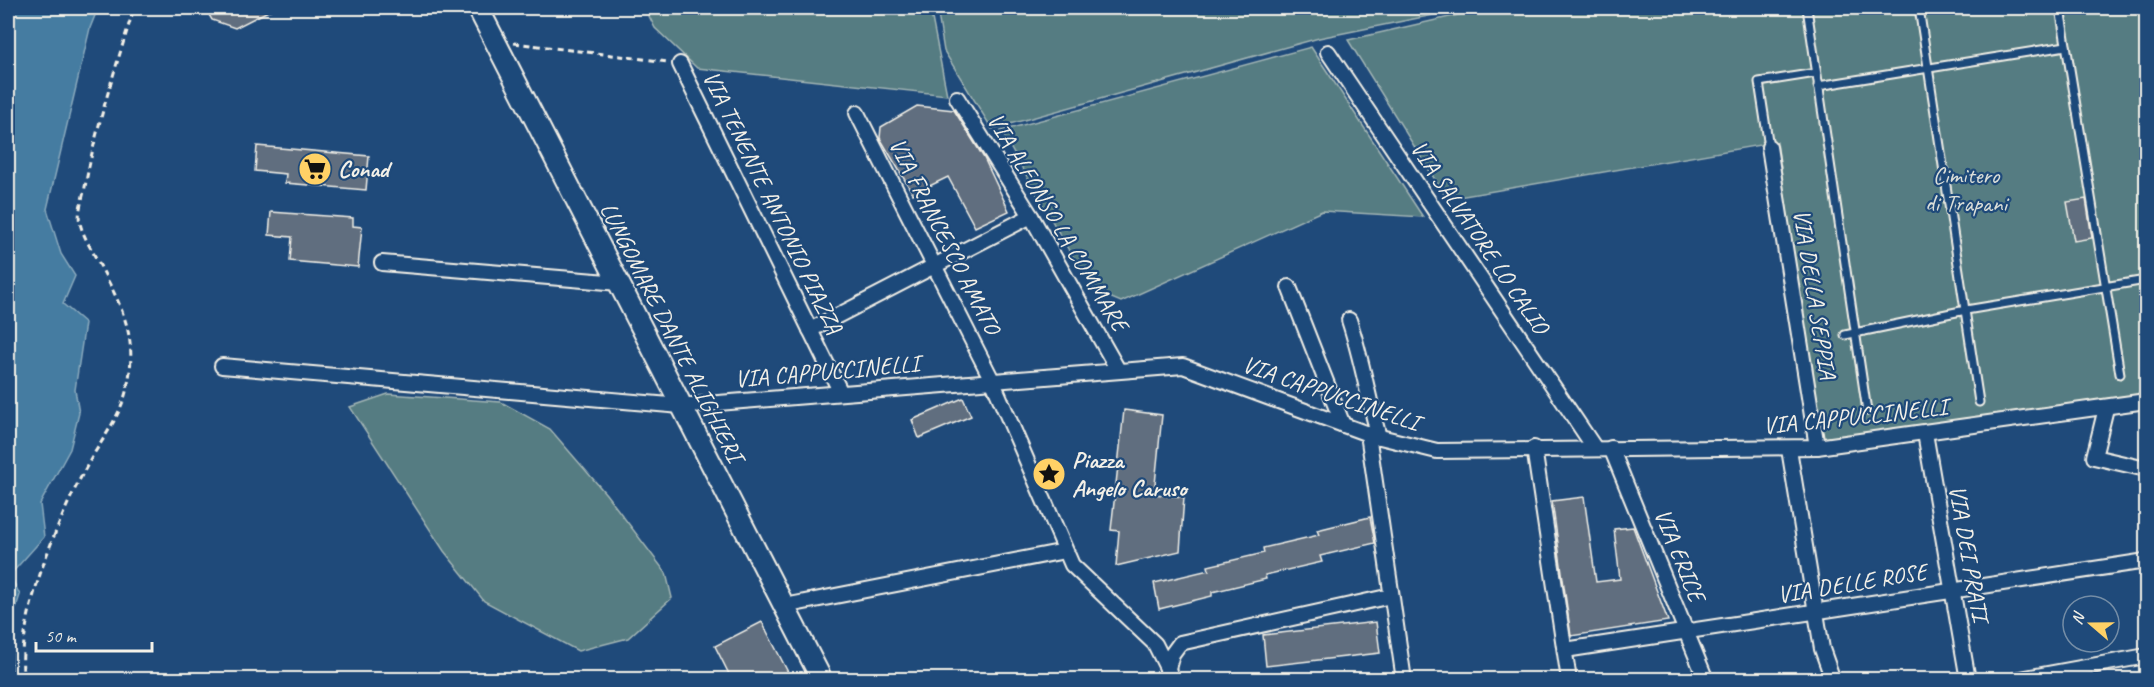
<svg xmlns="http://www.w3.org/2000/svg" width="2154" height="687" font-family="Caveat,sans-serif">
<rect width="100%" height="100%" fill="#1f4a7a"/>
<filter id="ink" filterUnits="userSpaceOnUse"><feTurbulence type="fractalNoise" baseFrequency=".0167" numOctaves="2"/><feDisplacementMap in="SourceGraphic" scale="12" xChannelSelector="R" yChannelSelector="G"/><feConvolveMatrix kernelMatrix="1 2 1 2 8 2 1 2 1" color-interpolation-filters="sRGB"/></filter>
<g filter="url(#ink)">
<g fill="#547c82" stroke="#a4b6b5" stroke-width="1.5">
<polygon points="645,8 930,8 947,95 697,68 655,28"/>
<polygon points="937,8 1468,8 1319,38 992,129 944,51"/>
<polygon points="1489,8 2146,8 2146,393 1821,441 1777,142 1447,199 1348,40"/>
<polygon points="1311,47 1423,217 1322,211 1121,302 1097,292 1071,254 1001,131"/>
<polygon points="388,394 501,402 550,429 606,494 666,573 672,598 628,638 578,651 484,601 444,551 350,407"/>
</g>
<polygon fill="#447ba1" stroke="#8aaabd" stroke-width="1.5" points="8,8 98,8 90,28 47,209 61,254 75,276 63,304 85,323 75,390 79,413 70,449 40,504 44,537 10,575 20,595 10,626 12,680 8,679"/>
<g fill="#606e7f" stroke="#f4f1e8" stroke-width="1.5">
<polygon points="205,8 274,8 235,28 212,20"/>
<polygon points="917,106 954,110 984,158 1009,211 975,227 948,177 913,194 880,138 881,127"/>
<polygon points="257,146 369,156 366,190 285,183 286,174 255,171"/>
<polygon points="2086,199 2092,238 2074,241 2067,202"/>
<polygon points="271,212 353,218 353,226 362,227 358,267 290,261 292,237 269,235"/>
<polygon points="963,398 971,416 919,438 912,420"/>
<polygon points="1124,410 1162,415 1154,494 1184,497 1180,551 1116,566 1119,531 1111,530"/>
<polygon points="1584,497 1596,582 1620,579 1614,529 1633,527 1668,621 1571,636 1552,501"/>
<polygon points="1370,517 1375,543 1320,556 1322,562 1265,575 1266,579 1212,592 1212,596 1159,609 1154,583 1209,570 1208,566 1264,553 1263,548 1319,535 1317,530"/>
<polygon points="762,622 792,680 732,680 715,646"/>
<polygon points="1376,622 1380,653 1266,666 1263,635"/>
</g>
<g fill="none" stroke-linecap="round" stroke-linejoin="round">
<g stroke="#f4f1e8" stroke-width="11">
<g id="lane">
<polyline points="1807,8 1867,411"/>
<polyline points="1919,8 1979,402"/>
<polyline points="2060,8 2120,374"/>
<polyline points="1818,86 2066,46"/>
<polyline points="1769,147 1759,82 1816,73"/>
<polyline points="1845,335 1966,310 2146,280"/>
</g>
</g>
<g stroke="#f4f1e8" stroke-width="18">
<g id="street">
<polyline points="1328,52 1594,447"/>
<polyline points="680,64 841,393"/>
<polyline points="957,98 1031,216 1118,370"/>
<polyline points="857,113 992,380 1072,565 1155,644 1173,680"/>
<polyline points="1769,147 1817,447"/>
<polyline points="382,263 619,283"/>
<polyline points="1289,287 1343,425"/>
<path d="M1349 320C1362 359 1368 398 1379 437"/>
<polyline points="810,330 1031,216"/>
<polyline points="222,366 681,406 1183,366 1368,434 1437,451 1817,447 2146,401"/>
<polyline points="2106,408 2094,457 2146,469"/>
<polyline points="1925,433 1968,680"/>
<polyline points="1368,434 1404,680"/>
<polyline points="1534,448 1569,680"/>
<polyline points="1611,448 1706,680"/>
<polyline points="1789,449 1822,649 1833,680"/>
<polyline points="784,606 1065,551"/>
<polyline points="1565,650 2146,561"/>
<polyline points="1167,672 1172,654 1180,643 1391,596"/>
<polyline points="2015,680 2146,656"/>
</g>
</g>
<g stroke="#f4f1e8" stroke-width="24">
<polyline id="secondary" points="478,8 822,680"/>
</g>
<g stroke="#f4f1e8" stroke-width="3" stroke-dasharray="6 4.5" stroke-linecap="butt">
<polyline points="514,43 668,62"/>
<path d="M24 680C14 621 62 508 92 457 106 434 121 414 127 388 139 336 121 305 97 260 91 248 83 236 80 223 77 213 83 198 85 187 96 126 116 67 134 8"/>
</g>
<use href="#lane" stroke="#1f4a7a" stroke-width="7"/>
<use href="#street" stroke="#1f4a7a" stroke-width="14"/>
<use href="#secondary" stroke="#1f4a7a" stroke-width="20"/>
</g>
</g>
<defs>
<g id="supermarket-disc" transform="scale(1.725)"><circle r="9.5" fill="#ffd166" stroke="#1f4a7a"/><path d="M-6-5.5h2.5l.6 2H6L4.5 2H-2.5L-4.4-4H-6ZM-1.5 3.2a1.3 1.3 0 1 0 .1 0ZM3 3.2a1.3 1.3 0 1 0 .1 0Z" fill="#111"/></g>
<g id="sight-disc" transform="scale(1.725)"><circle r="9.5" fill="#ffd166" stroke="#1f4a7a"/><path d="M0-6L1.8-2.2L6-1.7L2.9 1.2L3.7 5.4L0 3.3L-3.7 5.4L-2.9 1.2L-6-1.7L-1.8-2.2Z" fill="#111"/></g>
</defs>
<g fill-rule="evenodd">
<use href="#supermarket-disc" x="315" y="169"/>
<use href="#sight-disc" x="1049" y="474"/>
</g>
<g text-anchor="middle" stroke-width="4.5" stroke-linejoin="round" paint-order="stroke">
<g font-size="24" font-weight="bold" fill="#f4f1e8" stroke="#1f4a7a" text-anchor="start">
<text x="338" y="177">Conad</text>
<text x="1072" y="468">Piazza<tspan x="1072" dy="28">Angelo Caruso</tspan></text>
</g>
<g font-size="24" fill="#dcdfd9" stroke="#1f4a7a">
<text x="1966" y="183">Cimitero<tspan x="1966" dy="28">di Trapani</tspan></text>
</g>
<g font-size="24" fill="#f4f1e8" stroke="#1f4a7a">
<text transform="translate(773 202) rotate(64)" y="8">VIA TENENTE ANTONIO PIAZZA</text>
<text transform="translate(1058 222) rotate(59)" y="8">VIA ALFONSO LA COMMARE</text>
<text transform="translate(945 236) rotate(63)" y="8">VIA FRANCESCO AMATO</text>
<text transform="translate(1480 237) rotate(56)" y="8">VIA SALVATORE LO CALIO</text>
<text transform="translate(1815 294) rotate(81)" y="8">VIA DELLA SEPPIA</text>
<text transform="translate(672 332) rotate(63)" y="8">LUNGOMARE DANTE ALIGHIERI</text>
<text transform="translate(827 371) rotate(-5)" y="8">VIA CAPPUCCINELLI</text>
<text transform="translate(1331 393) rotate(19)" y="8">VIA CAPPUCCINELLI</text>
<text transform="translate(1855 416) rotate(-6)" y="8">VIA CAPPUCCINELLI</text>
<text transform="translate(1969 553) rotate(80)" y="8">VIA DEI PRATI</text>
<text transform="translate(1680 555) rotate(68)" y="8">VIA ERICE</text>
<text transform="translate(1852 583) rotate(-9)" y="8">VIA DELLE ROSE</text>
</g>
</g>
<rect width="2154" height="687" fill="none" stroke="#1f4a7a" stroke-width="30"/>
<rect x="15" y="15" width="2124" height="657" fill="none" stroke="#f4f1e8" stroke-width="2" filter="url(#ink)"/>
<g transform="translate(2091 624) rotate(290)"><circle r="28" fill="#1f4a7a" stroke="#748da6" stroke-width="1.5"/>
<path d="M0-4.5L10 22L0 15L-10 22Z" fill="#ffd166"/>
<text y="-9" font-size="16" font-weight="bold" text-anchor="middle" fill="#f4f1e8">N</text>
</g>
<path d="M36 642v9h116v-9" fill="none" stroke="#f4f1e8" stroke-width="3"/>
<text x="45" y="642" font-size="18" fill="#f4f1e8" stroke="#1f4a7a" stroke-width="4.5" paint-order="stroke">50 m</text>
</svg>
